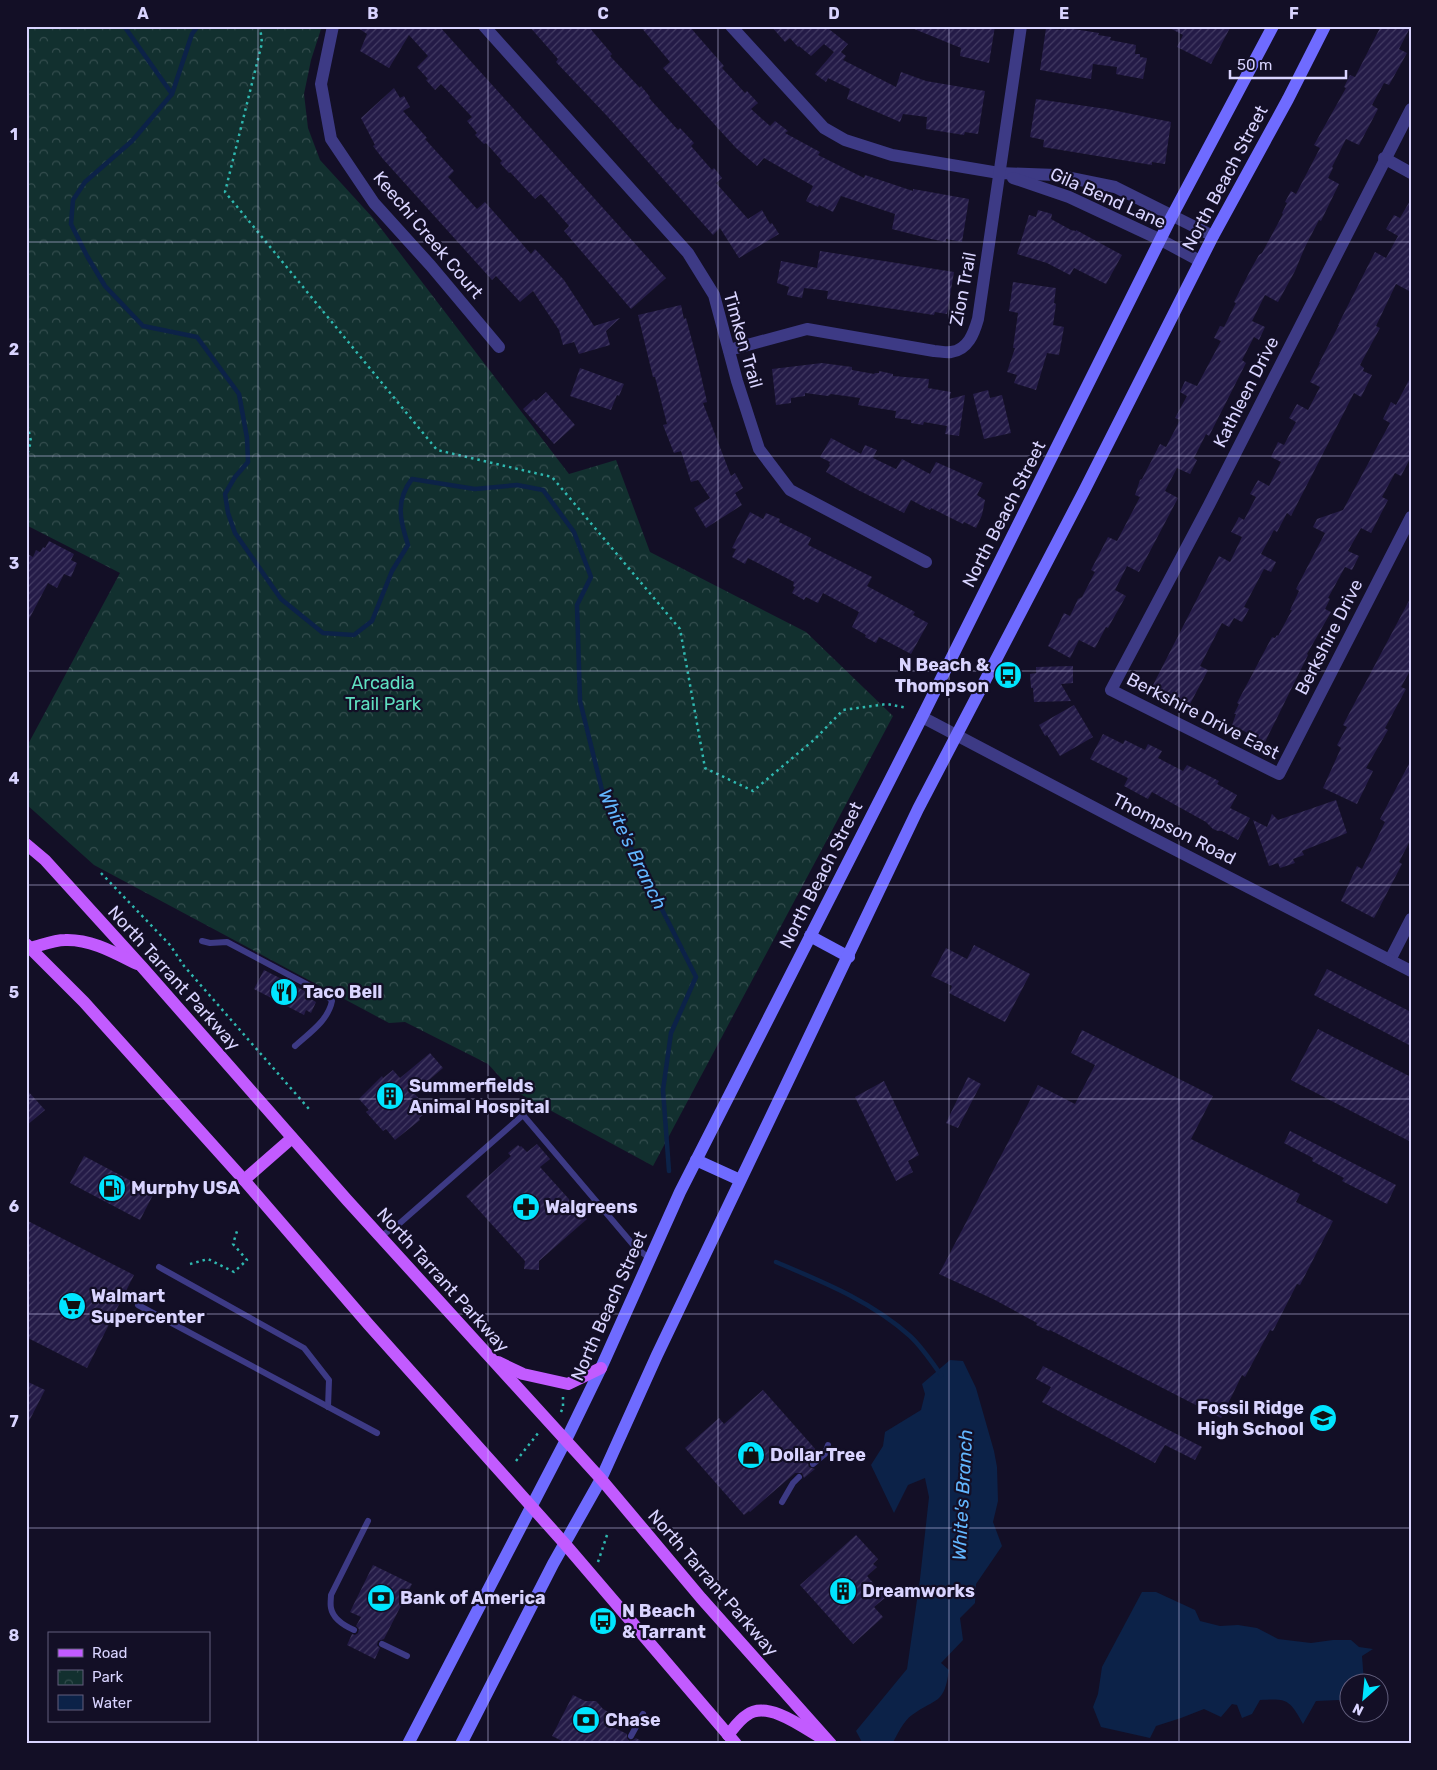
<svg xmlns="http://www.w3.org/2000/svg" width="1437" height="1770" font-family="Rubik,sans-serif">
<defs>
<pattern id="park-crowns" width="20" height="18" patternUnits="userSpaceOnUse" patternTransform="scale(1.25)"><rect width="20" height="18" fill="#12302f"/><path d="M2 6a3 3 0 1 1 6 0M12 15a3 3 0 1 1 6 0" fill="none" stroke="#344d4e"/></pattern>
<pattern id="building-hatch" width="6" height="6" patternUnits="userSpaceOnUse" patternTransform="scale(1.25)"><rect width="6" height="6" fill="#241b47"/><path d="M-1 1l2-2M0 6l6-6M5 7l2-2" fill="none" stroke="#433b63"/></pattern>
</defs>
<rect width="100%" height="100%" fill="#130f26"/>
<polygon fill="url(#park-crowns)" points="26,26 322,26 311,60 304,94 308,128 320,160 373,218 569,474 616,460 650,552 806,632 893,716 653,1166 511,1089 488,1064 405,1022 389,1023 94,865 26,804 26,748 120,573 26,525"/>
<g fill="#0c2248">
<path d="M950 1360 963 1361 976 1388 994 1451 997 1467 998 1501 993 1522 1002 1546 976 1584 975 1603 960 1618 963 1640 941 1663 949 1670C944 1705 937 1697 912 1715 904 1720 897 1735 892 1744H863L856 1731 907 1669 920 1579 929 1497 925 1478 908 1485 894 1513 871 1465 883 1446 885 1432 921 1410 925 1394 922 1384Z"/>
<path d="M1142 1592H1156L1195 1610 1200 1621 1220 1626 1238 1625 1257 1628 1278 1639 1311 1643 1333 1640H1351L1359 1647 1373 1649 1362 1656 1364 1682H1350L1349 1708 1339 1700 1316 1701 1303 1724C1290 1700 1288 1698 1260 1700L1252 1714 1242 1718 1237 1705 1232 1704 1221 1717 1204 1709 1181 1718 1156 1726 1150 1738 1101 1727 1093 1707 1098 1694 1102 1667Z"/>
</g>
<g fill="none" stroke-linecap="round" stroke-linejoin="round">
<g stroke="#0c2248" stroke-width="4.5">
<polyline points="124,26 172,94"/>
<path d="M198 26 192 34 172 94 132 141 85 182 73 200 71 224 87 256 105 286 143 326 197 337 239 394 247 438 248 462 235 477 225 494 228 513 235 533 281 599 323 633 354 635 372 621 392 571 408 545C400 520 395 501 412 479L475 489 517 485 543 490 574 532 591 577 577 605 580 701 602 790 696 977 671 1033 663 1090 669 1171"/>
<path d="M776 1262C823 1282 871 1301 910 1336 921 1346 932 1362 941 1375"/>
</g>
</g>
<g fill="url(#building-hatch)">
<polygon points="355,26 439,26 666,278 631,309 564,231 569,226 541,194 535,199 510,172 509,173 500,163 502,161 486,143 484,144 475,135 477,133 467,121 472,117 441,84 435,90 426,80 428,79 417,67 428,56 409,35 389,68 360,51 367,34"/>
<polygon points="529,26 588,26 612,54 610,56 640,88 641,86 650,97 649,98 678,130 680,128 694,143 691,146 712,170 714,168 722,178 716,183 748,219 762,210 770,224 772,223 779,234 739,258 720,228 713,235 608,117 556,62 558,59"/>
<polygon points="640,26 689,26 724,66 722,68 745,93 747,91 758,103 751,109 770,126 775,121 788,131 785,133 820,152 818,155 864,178 865,175 913,191 913,189 969,199 962,242 946,239 946,242 931,239 892,229 895,214 841,196 833,212 819,205 818,207 806,201 813,186 764,158 757,166 736,148 663,68 670,62"/>
<polygon points="771,26 825,26 848,44 841,52 846,56 843,60 896,87 901,72 926,81 985,91 978,134 965,132 964,135 926,129 927,117 903,114 900,122 847,99 850,89 828,78 826,82 815,74 834,52 824,44 811,56 799,46 798,47 790,38 785,42"/>
<polygon points="907,26 995,26 989,63 960,56 961,48"/>
<polygon points="1166,26 1231,26 1211,64 1177,47 1183,35"/>
<polygon points="1381,26 1411,26 1399,49 1407,53 1389,85 1384,83 1372,105 1378,109 1359,145 1346,139 1332,167 1333,168 1328,178 1339,184 1321,221 1319,220 1305,247 1295,271 1278,302 1265,295 1252,321 1265,327 1259,340 1254,337 1242,360 1246,363 1209,436 1206,434 1194,458 1197,460 1190,474 1177,468 1165,491 1178,498 1139,572 1127,566 1115,590 1126,596 1113,619 1108,628 1106,627 1095,648 1079,640 1070,658 1048,646 1064,613 1070,616 1078,599 1082,597 1095,572 1091,570 1108,537 1117,541 1140,497 1135,495 1140,480 1142,479 1160,444 1166,447 1180,420 1175,418 1187,396 1180,392 1185,381 1197,386 1221,341 1214,338 1220,326 1224,327 1236,303 1234,302 1251,269 1259,255 1262,253 1283,214 1282,213 1287,203 1285,202 1291,191 1296,194 1320,148 1314,145 1346,88 1344,87 1350,75 1355,77"/>
<polygon points="1061,27 1099,33 1098,35 1111,37 1110,40 1136,45 1135,54 1140,54 1140,57 1147,58 1143,79 1116,74 1117,67 1093,64 1091,79 1040,70 1046,28 1061,30"/>
<polygon points="394,88 400,98 404,96 410,107 403,111 427,138 425,139 454,171 448,177 477,209 485,202 531,254 535,249 564,280 594,326 620,318 606,331 610,345 579,354 574,342 563,345 559,330 533,291 520,302 496,276 492,280 383,159 373,146 375,145 361,118"/>
<polygon points="1036,99 1107,109 1171,122 1165,164 1152,162 1152,165 1043,147 1044,140 1030,137"/>
<polygon points="1411,199 1411,292 1396,284 1376,326 1380,328 1360,365 1364,368 1363,371 1372,375 1361,397 1354,393 1291,516 1287,513 1277,532 1274,530 1261,554 1276,562 1271,572 1264,569 1244,607 1249,609 1242,622 1234,618 1229,627 1222,623 1200,666 1208,670 1190,704 1153,685 1219,556 1230,562 1242,537 1231,532 1239,517 1244,520 1256,497 1250,494 1258,480 1269,486 1281,462 1271,457 1278,442 1284,445 1296,422 1289,418 1297,404 1308,410 1320,387 1310,382 1320,363 1319,363 1339,325 1338,325 1375,252 1386,258 1398,236 1386,229 1394,215 1400,218"/>
<polygon points="1038,210 1052,214 1051,219 1071,230 1076,231 1076,230 1122,255 1106,284 1074,268 1070,275 1047,263 1017,254 1029,215 1036,217"/>
<polygon points="820,251 954,272 947,314 935,312 934,315 827,299 828,291 804,288 802,298 787,295 789,287 777,283 781,261 817,268"/>
<polygon points="1013,282 1056,288 1054,303 1056,304 1053,325 1064,327 1059,355 1047,353 1036,390 1014,383 1017,375 1007,372 1015,348 1013,348 1018,313 1009,311"/>
<polygon points="681,305 684,319 686,318 699,367 707,402 703,403 731,476 735,473 743,488 735,493 742,505 706,528 694,508 710,498 698,480 691,482 681,451 674,453 663,425 667,424 655,377 653,377 638,315"/>
<polygon points="822,363 852,367 852,370 874,374 875,373 879,373 879,371 893,374 893,376 929,379 928,388 951,392 949,399 965,395 959,436 945,434 947,426 924,422 923,425 911,423 911,420 895,418 896,411 858,405 860,398 831,394 828,396 805,393 805,396 791,398 791,403 776,405 772,369"/>
<polygon points="580,368 624,384 619,396 617,395 611,410 570,396"/>
<polygon points="1411,376 1411,457 1401,476 1395,473 1382,497 1388,500 1371,533 1361,528 1348,551 1359,556 1352,570 1345,567 1328,598 1330,599 1325,609 1331,612 1307,654 1308,655 1265,742 1232,725 1236,714 1234,714 1239,704 1237,703 1272,637 1275,638 1277,635 1278,636 1292,610 1290,610 1299,591 1296,589 1325,533 1313,527 1317,519 1343,510 1390,423 1383,419 1391,402 1396,405"/>
<polygon points="988,390 990,398 1002,395 1011,433 984,439 973,394"/>
<polygon points="546,392 575,425 554,444 523,409 534,399 536,401"/>
<polygon points="831,438 861,454 865,445 877,450 873,458 896,469 902,459 930,474 936,462 983,483 977,495 985,500 982,515 976,528 964,522 963,524 931,508 930,510 911,500 904,513 858,490 826,472 830,465 829,464 830,462 820,457"/>
<polygon points="750,512 763,519 766,513 780,519 779,522 811,538 808,545 872,577 867,586 915,612 913,615 928,623 911,654 879,637 876,643 865,637 866,635 852,627 859,612 823,593 818,603 806,597 804,600 792,593 795,587 793,586 794,582 748,558 745,564 732,557 736,549 732,548"/>
<polygon points="49,541 74,554 71,560 77,563 71,577 64,574 57,588 48,583 26,625 26,553 33,557 36,550 40,552 43,547 45,548"/>
<polygon points="1411,597 1411,669 1401,687 1406,689 1385,728 1388,730 1366,768 1373,771 1357,804 1323,788 1341,748 1337,745 1347,727 1343,725"/>
<polygon points="1073,666 1073,683 1061,684 1071,701 1034,702 1033,688 1031,688 1030,674 1036,673 1036,667"/>
<polygon points="1074,705 1093,737 1060,756 1047,735 1045,736 1039,725"/>
<polygon points="1103,734 1123,744 1125,740 1145,750 1148,744 1162,751 1158,758 1183,771 1187,765 1219,781 1217,784 1237,795 1230,808 1250,818 1238,840 1222,831 1218,831 1213,829 1206,822 1152,792 1148,799 1124,786 1128,778 1090,759"/>
<polygon points="1411,760 1411,839 1399,862 1402,864 1374,918 1341,901 1357,866 1362,869 1385,822 1380,819"/>
<polygon points="1336,800 1347,833 1302,851 1304,855 1293,859 1295,863 1280,868 1278,863 1269,866 1253,820 1267,827 1272,814 1278,820"/>
<polygon points="974,945 1030,974 1005,1022 949,993 952,986 931,976 946,948 967,959"/>
<polygon points="1327,969 1411,1012 1411,1046 1314,995"/>
<polygon points="264,970 313,995 311,999 316,1002 311,1013 306,1010 304,1015 254,989"/>
<polygon points="1318,1029 1411,1077 1411,1142 1291,1080"/>
<polygon points="1082,1030 1213,1096 1191,1139 1300,1194 1296,1202 1333,1221 1300,1285 1297,1284 1273,1331 1270,1330 1245,1377 1242,1375 1221,1418 1050,1330 1049,1331 1036,1325 1037,1323 995,1300 939,1274 1038,1085 1075,1104 1095,1065 1071,1053"/>
<polygon points="430,1053 443,1068 414,1093 429,1110 419,1118 420,1120 395,1140 386,1129 383,1131 366,1112 369,1110 359,1099 382,1076 383,1078 393,1070 400,1078"/>
<polygon points="968,1077 981,1084 958,1128 946,1123"/>
<polygon points="884,1081 919,1155 908,1161 913,1172 896,1181 855,1097"/>
<polygon points="26,1089 45,1110 26,1126"/>
<polygon points="1290,1131 1396,1185 1387,1204 1342,1181 1344,1178 1312,1161 1313,1158 1284,1143"/>
<polygon points="537,1144 550,1159 540,1167 587,1219 539,1261 539,1270 524,1269 525,1261 466,1196 511,1156 508,1153 518,1145 520,1147 521,1146 527,1152"/>
<polygon points="84,1156 154,1193 140,1220 70,1183"/>
<polygon points="26,1220 134,1275 87,1368 26,1337"/>
<polygon points="1043,1366 1202,1447 1195,1460 1165,1445 1155,1463 1042,1402 1051,1387 1036,1379"/>
<polygon points="26,1381 45,1390 26,1427"/>
<polygon points="763,1390 817,1451 808,1458 810,1460 808,1463 809,1467 815,1469 804,1478 802,1473 795,1473 750,1512 749,1511 744,1515 685,1448 719,1418 724,1424"/>
<polygon points="856,1535 878,1559 873,1564 877,1567 867,1576 886,1597 874,1607 883,1617 853,1644 800,1585"/>
<polygon points="373,1565 412,1584 384,1639 378,1641 377,1645 380,1648 375,1659 347,1645 352,1634 355,1635 358,1633 359,1629 356,1626 361,1617 350,1612"/>
<polygon points="573,1695 585,1701 596,1701 603,1709 614,1715 609,1725 627,1734 627,1738 629,1741 633,1740 636,1738 646,1744 568,1744 552,1736"/>
</g>
<g fill="none" stroke-linecap="round" stroke-linejoin="round">
<g stroke="#2fb8b0" stroke-width="2.5" stroke-dasharray="2.5 4" stroke-linecap="butt">
<polyline points="260,26 262,43 225,192 437,450 552,477 680,629 705,768 753,791 815,739 843,710 887,704 907,708"/>
<polyline points="26,419 31,441 26,459"/>
<polyline points="101,873 170,945 184,966 309,1109"/>
<polyline points="190,1264 208,1259 234,1272 247,1260 233,1244 237,1231"/>
<polyline points="561,1412 563,1407 563,1396"/>
<polyline points="516,1461 539,1432"/>
<polyline points="598,1562 607,1535"/>
</g>
<g stroke="#3d3a85" stroke-width="6">
<path d="M202 941 210 943 227 942 327 995 332 1001C328 1021 309 1033 295 1046"/>
<polyline points="380,1237 400,1223 523,1115 635,1247 649,1258"/>
<polyline points="159,1267 304,1348 329,1380 328,1407"/>
<polyline points="138,1305 377,1433"/>
<polyline points="813,1464 825,1454 828,1445"/>
<polyline points="782,1502 793,1483 799,1477"/>
<path d="M354 1630C345 1626 333 1619 331 1608 330 1604 331 1599 331 1595L368 1521"/>
<polyline points="382,1644 407,1656"/>
<polyline points="631,1736 643,1714"/>
</g>
<g stroke="#3d3a85" stroke-width="12">
<polyline points="333,26 321,84 331,139 374,203 431,266 499,347"/>
<polyline points="484,26 688,253 714,295 737,381 759,449 790,490 926,562"/>
<polyline points="731,26 824,128 845,140 892,155 999,173 1056,175 1115,187 1213,236"/>
<polyline points="1411,109 1209,505 1111,690 1279,774 1411,517"/>
<polyline points="1384,158 1411,173"/>
<polyline points="1013,178 1069,197 1161,240 1200,261"/>
<path d="M729 350 807 329 934 351C939 351 946 353 951 352 968 350 974 333 978 319L1021 26"/>
<polyline points="1390,960 1411,919"/>
</g>
<polyline stroke="#3d3a85" stroke-width="12" points="922,717 1133,828 1411,971"/>
<g stroke="#6f6bff" stroke-width="12">
<polyline points="810,936 849,957"/>
<polyline points="696,1160 740,1180"/>
<polyline points="408,1744 566,1440 601,1368 680,1192 922,717 1172,216 1273,26"/>
<polyline points="461,1744 553,1564 601,1479 657,1355 918,809 1084,491 1213,236 1288,99 1325,26"/>
</g>
<g stroke="#c25bff" stroke-width="12">
<polyline points="26,844 45,860 143,968 347,1200 601,1479 701,1598 831,1744"/>
<polyline points="26,944 84,1002 244,1180 369,1325 565,1544 736,1744"/>
<path d="M30 948C42 945 54 940 65 940 91 939 115 953 137 964"/>
<polyline points="244,1180 292,1138"/>
<polyline points="498,1362 523,1374 568,1384 601,1368"/>
<path d="M728 1735C734 1728 739 1720 747 1715 767 1700 803 1727 821 1738"/>
</g>
</g>
<path fill="none" stroke="#d9d4ff" stroke-width="1" stroke-opacity="0.55" d="M258 26V1744M488 26V1744M718 26V1744M949 26V1744M1179 26V1744M26 242H1411M26 456H1411M26 671H1411M26 885H1411M26 1099H1411M26 1314H1411M26 1528H1411"/>
<defs>
<g id="bus-disc" transform="scale(1.4375)"><circle r="9.5" fill="#00e5ff" stroke="#130f26"/><path d="M-5-6H5V4H4V6H2V4H-2V6H-4V4H-5ZM-3.5-4V0h7V-4ZM-3.5 1.2v1.5H-2V1.2ZM2 1.2v1.5H3.5V1.2Z" fill="#111"/></g>
<g id="restaurant-disc" transform="scale(1.4375)"><circle r="9.5" fill="#00e5ff" stroke="#130f26"/><path d="M-5-6h1v4h1v-4h1v4h1v-4h1v5L-1.5 .5V6h-2V.5L-5-1ZM5-6V6H3V1.5H1.5Q1.5-4 5-6Z" fill="#111"/></g>
<g id="building-disc" transform="scale(1.4375)"><circle r="9.5" fill="#00e5ff" stroke="#130f26"/><path d="M-4-6H4V6H1V3H-1V6H-4ZM-2.5-4.3h1.7v1.8h-1.7ZM.8-4.3h1.7v1.8H.8ZM-2.5-1h1.7V.8h-1.7ZM.8-1h1.7V.8H.8Z" fill="#111"/></g>
<g id="fuel-disc" transform="scale(1.4375)"><circle r="9.5" fill="#00e5ff" stroke="#130f26"/><path d="M-5.5-6h7V0h2V4h1.3V-2.5L3-4.5l.8-.8L6-3V5H2.5V1h-1V6h-7ZM-4.2-4.7v3.2H.2V-4.7Z" fill="#111"/></g>
<g id="pharmacy-disc" transform="scale(1.4375)"><circle r="9.5" fill="#00e5ff" stroke="#130f26"/><path d="M-2-6h4v4h4v4h-4v4h-4v-4h-4v-4h4Z" fill="#111"/></g>
<g id="supermarket-disc" transform="scale(1.4375)"><circle r="9.5" fill="#00e5ff" stroke="#130f26"/><path d="M-6-5.5h2.5l.6 2H6L4.5 2H-2.5L-4.4-4H-6ZM-1.5 3.2a1.3 1.3 0 1 0 .1 0ZM3 3.2a1.3 1.3 0 1 0 .1 0Z" fill="#111"/></g>
<g id="school-disc" transform="scale(1.4375)"><circle r="9.5" fill="#00e5ff" stroke="#130f26"/><path d="M0-5L7-2L0 1L-7-2ZM-4 1L0 2.5L4 1V4Q0 6-4 4Z" fill="#111"/></g>
<g id="shop-disc" transform="scale(1.4375)"><circle r="9.5" fill="#00e5ff" stroke="#130f26"/><path d="M-5-2.5h2.3a2.7 3.5 0 0 1 5.4 0H5L5.5 6h-11ZM-1.5-2.5h3a1.5 2.3 0 0 0-3 0Z" fill="#111"/></g>
<g id="bank-disc" transform="scale(1.4375)"><circle r="9.5" fill="#00e5ff" stroke="#130f26"/><path d="M-6-4H6V4H-6ZM0-2.3a2.3 2.3 0 1 0 0 4.6a2.3 2.3 0 1 0 0-4.6Z" fill="#111"/></g>
</defs>
<g fill-rule="evenodd">
<use href="#bus-disc" x="1008" y="675"/>
<use href="#restaurant-disc" x="284" y="992"/>
<use href="#building-disc" x="390" y="1096"/>
<use href="#fuel-disc" x="112" y="1188"/>
<use href="#pharmacy-disc" x="526" y="1207"/>
<use href="#supermarket-disc" x="72" y="1306"/>
<use href="#school-disc" x="1323" y="1418"/>
<use href="#shop-disc" x="751" y="1455"/>
<use href="#building-disc" x="843" y="1591"/>
<use href="#bank-disc" x="381" y="1598"/>
<use href="#bus-disc" x="603" y="1621"/>
<use href="#bank-disc" x="586" y="1720"/>
</g>
<g text-anchor="middle" stroke-width="4.5" stroke-linejoin="round" paint-order="stroke">
<g font-size="18" fill="#d9d4ff" stroke="#130f26">
<text transform="translate(1225 178) rotate(-62)" y="6">North Beach Street</text>
<text transform="translate(1108 198) rotate(24)" y="6">Gila Bend Lane</text>
<text transform="translate(428 235) rotate(50)" y="6">Keechi Creek Court</text>
<text transform="translate(963 289) rotate(-79)" y="6">Zion Trail</text>
<text transform="translate(743 340) rotate(74)" y="6">Timken Trail</text>
<text transform="translate(1246 392) rotate(-63)" y="6">Kathleen Drive</text>
<text transform="translate(1004 514) rotate(-63)" y="6">North Beach Street</text>
<text transform="translate(1329 637) rotate(-63)" y="6">Berkshire Drive</text>
<text transform="translate(1203 716) rotate(27)" y="6">Berkshire Drive East</text>
<text transform="translate(1174 829) rotate(27)" y="6">Thompson Road</text>
<text transform="translate(821 875) rotate(-63)" y="6">North Beach Street</text>
<text transform="translate(174 978) rotate(48)" y="6">North Tarrant Parkway</text>
<text transform="translate(443 1280) rotate(48)" y="6">North Tarrant Parkway</text>
<text transform="translate(609 1306) rotate(-66)" y="6">North Beach Street</text>
<text transform="translate(713 1583) rotate(49)" y="6">North Tarrant Parkway</text>
</g>
<g font-size="18" font-weight="bold" fill="#d9d4ff" stroke="#130f26" text-anchor="start">
<text x="989" y="671" text-anchor="end">N Beach &amp;<tspan x="989" dy="21">Thompson</tspan></text>
<text x="303" y="998">Taco Bell</text>
<text x="409" y="1092">Summerfields<tspan x="409" dy="21">Animal Hospital</tspan></text>
<text x="131" y="1194">Murphy USA</text>
<text x="545" y="1213">Walgreens</text>
<text x="91" y="1302">Walmart<tspan x="91" dy="21">Supercenter</tspan></text>
<text x="1304" y="1414" text-anchor="end">Fossil Ridge<tspan x="1304" dy="21">High School</tspan></text>
<text x="770" y="1461">Dollar Tree</text>
<text x="862" y="1597">Dreamworks</text>
<text x="400" y="1604">Bank of America</text>
<text x="622" y="1617">N Beach<tspan x="622" dy="21">&amp; Tarrant</tspan></text>
<text x="605" y="1726">Chase</text>
</g>
<g font-size="18" fill="#5fe0c0" stroke="#130f26">
<text x="383" y="689">Arcadia<tspan x="383" dy="21">Trail Park</tspan></text>
</g>
<g font-size="19" font-style="italic" fill="#62b6ff" stroke="#130f26">
<text transform="translate(633 849) rotate(64)" y="7">White's Branch</text>
<text transform="translate(962 1495) rotate(-87)" y="7">White's Branch</text>
</g>
</g>
<rect width="1437" height="1770" fill="none" stroke="#130f26" stroke-width="55"/>
<rect x="48" y="1632" width="162" height="90" fill="#130f26" stroke="#625e7d"/>
<rect x="58" y="1649" width="25" height="8" fill="#c25bff" stroke="#625e7d"/>
<text x="92" y="1658" font-size="15" fill="#d9d4ff">Road</text>
<rect x="58" y="1670" width="25" height="15" fill="url(#park-crowns)" stroke="#625e7d"/>
<text x="92" y="1682" font-size="15" fill="#d9d4ff">Park</text>
<rect x="58" y="1695" width="25" height="15" fill="#0c2248" stroke="#625e7d"/>
<text x="92" y="1708" font-size="15" fill="#d9d4ff">Water</text>
<g transform="translate(1364 1698) rotate(207)"><circle r="24" fill="#130f26" stroke="#625e7d"/>
<path d="M0-4L9 19L0 12L-9 19Z" fill="#00e5ff"/>
<text y="-8" font-size="14" font-weight="bold" text-anchor="middle" fill="#d9d4ff">N</text>
</g>
<path d="M1230 70v8h116v-8" fill="none" stroke="#d9d4ff" stroke-width="2.5"/>
<text x="1237" y="70" font-size="15" fill="#d9d4ff" stroke="#130f26" stroke-width="4" paint-order="stroke">50 m</text>
<rect x="28" y="28" width="1382" height="1714" fill="none" stroke="#d9d4ff" stroke-width="2"/>
<g font-size="16" text-anchor="middle" font-weight="bold" fill="#d9d4ff">
<text x="143" y="19">A</text>
<text x="373" y="19">B</text>
<text x="603" y="19">C</text>
<text x="834" y="19">D</text>
<text x="1064" y="19">E</text>
<text x="1294" y="19">F</text>
<text x="14" y="140">1</text>
<text x="14" y="355">2</text>
<text x="14" y="569">3</text>
<text x="14" y="784">4</text>
<text x="14" y="998">5</text>
<text x="14" y="1212">6</text>
<text x="14" y="1427">7</text>
<text x="14" y="1641">8</text>
</g>
</svg>
